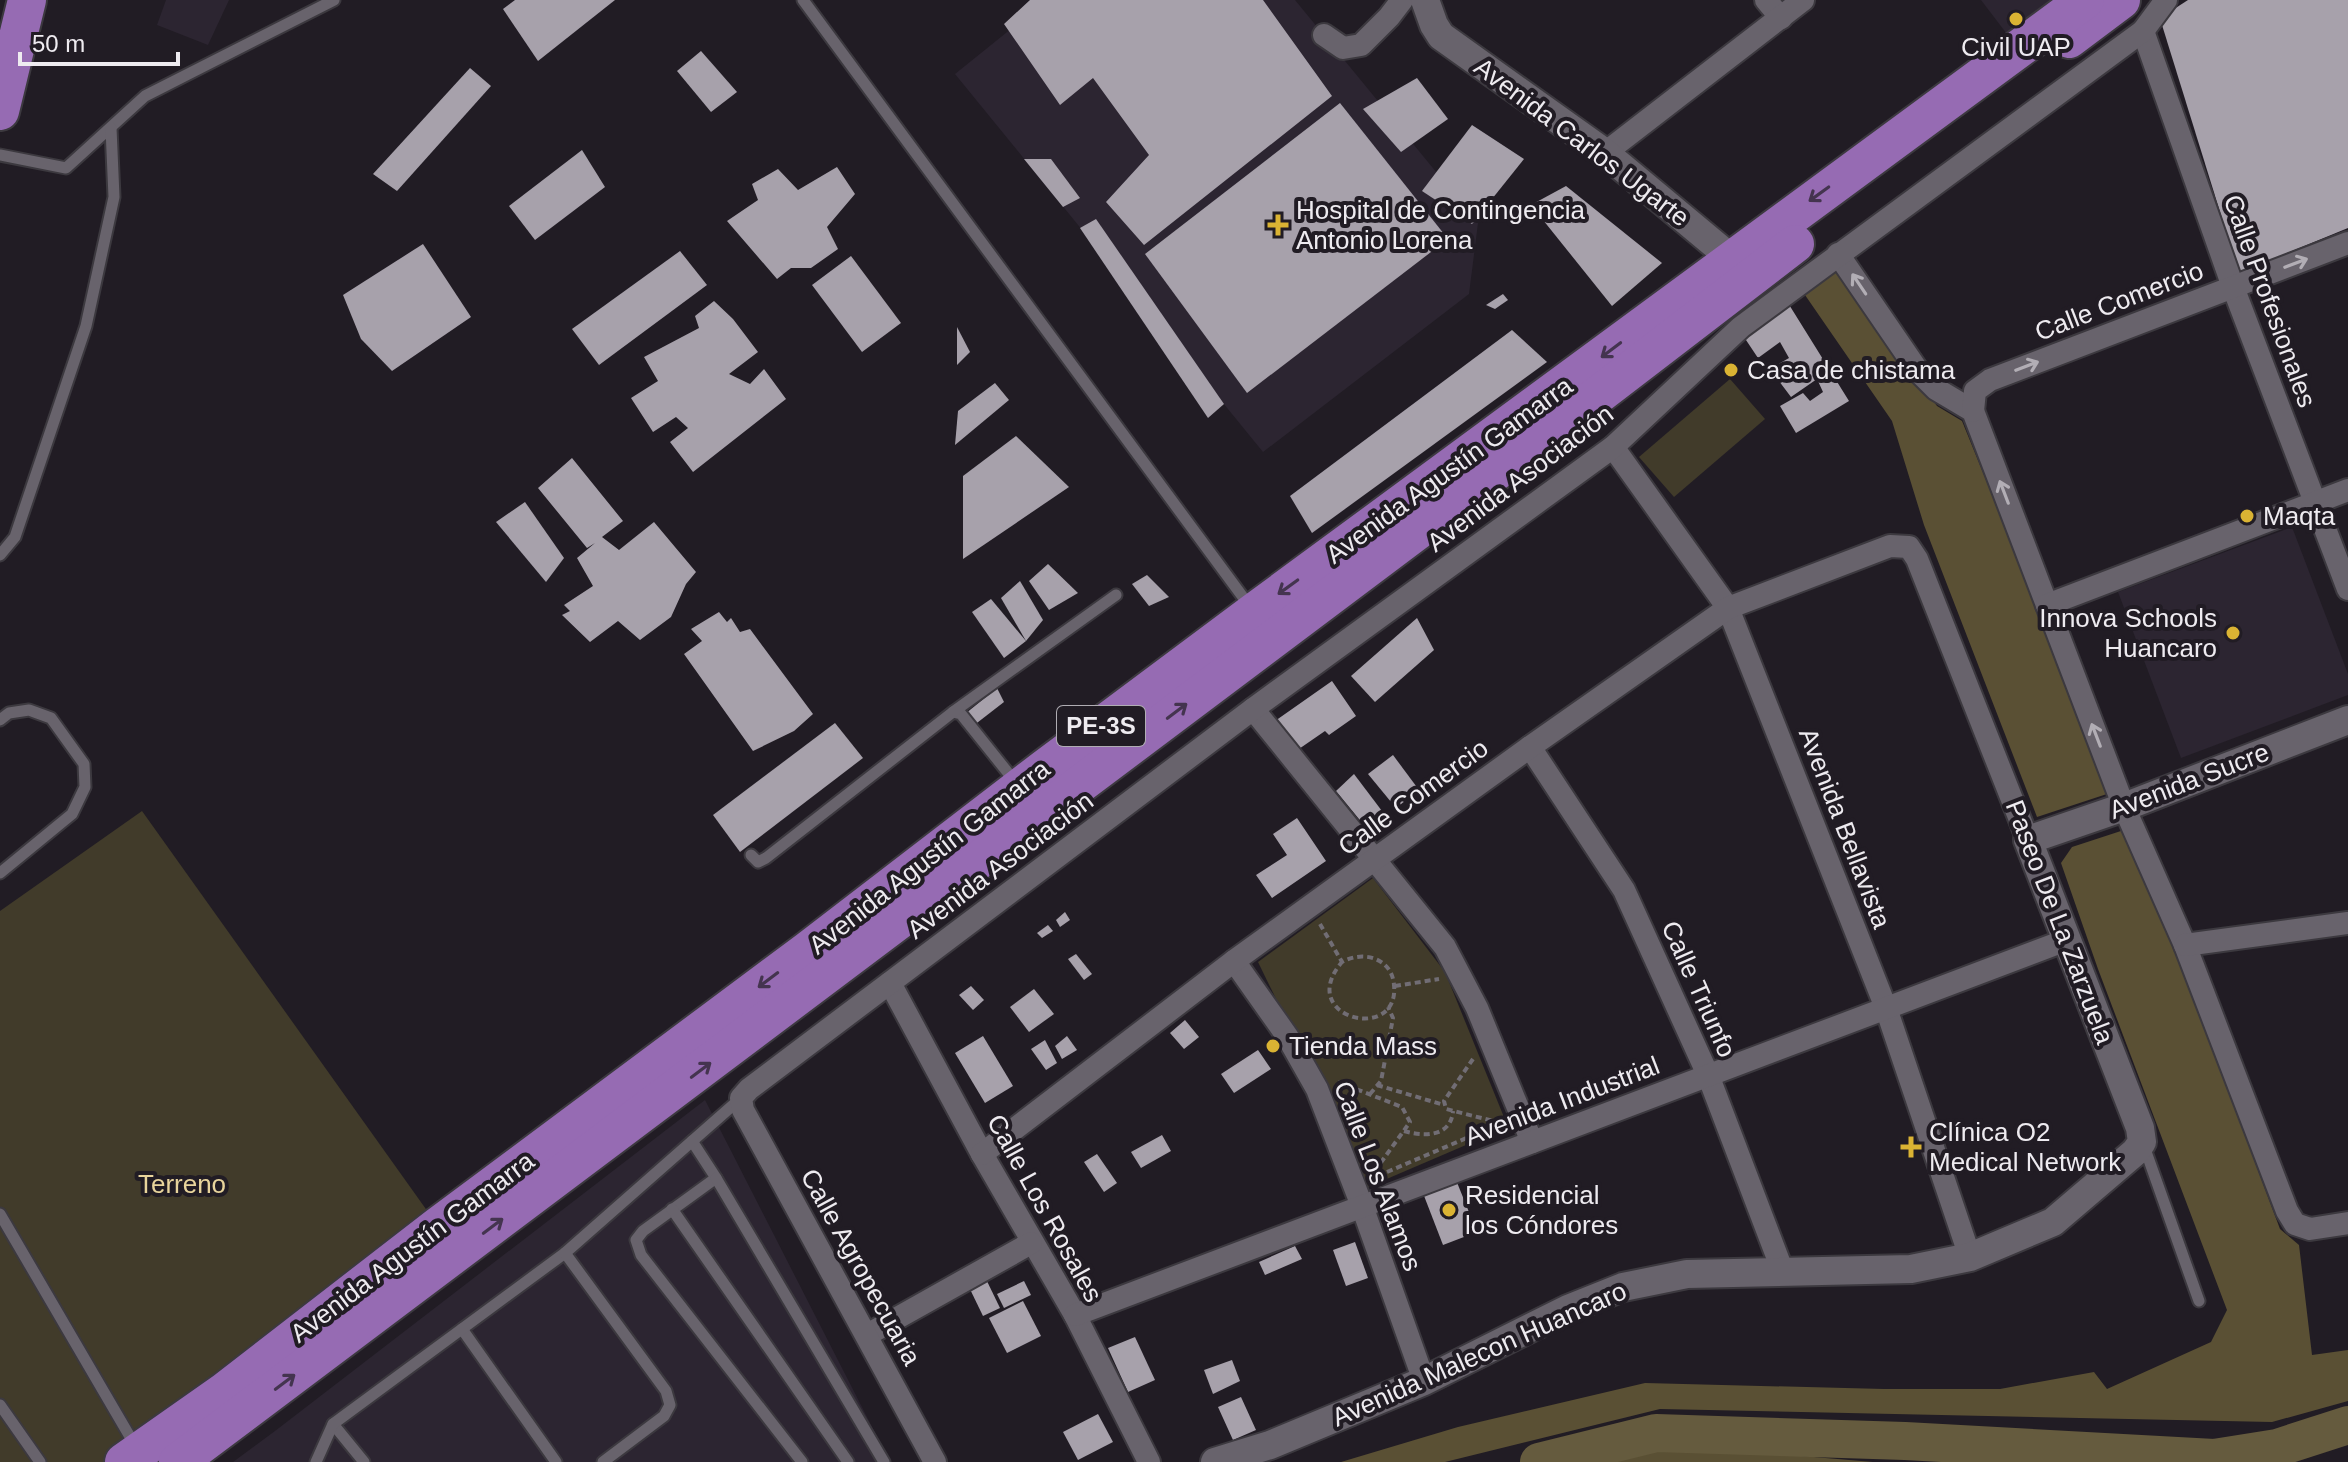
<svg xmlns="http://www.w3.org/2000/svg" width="2348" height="1462" font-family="Arial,sans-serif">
<rect width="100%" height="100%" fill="#211c24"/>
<g fill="#2c2531">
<polygon points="166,0 229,0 208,45 157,25"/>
<polygon points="1047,0 1295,0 1478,223 1469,294 1263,452 955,74"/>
<polygon points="1981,0 2064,0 2010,38"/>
<polygon points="2292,527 2348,674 2348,695 2181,758 2118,592"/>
<polygon points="705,1100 890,1462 233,1462 275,1431"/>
</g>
<g fill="#413b2a">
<polygon points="1730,379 1765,419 1674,497 1639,457"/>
<polygon points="142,811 438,1226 104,1462 0,1462 0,911"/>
<polygon points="1373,878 1445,972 1508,1127 1368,1187 1258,962"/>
</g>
<g fill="#5a5034">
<polygon points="1834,264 1937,406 1962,421 2113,792 2037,817 1924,525 1892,421 1805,295"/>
<polygon points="2127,829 2177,954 2280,1229 2299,1245 2312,1355 2348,1350 2348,1401 2272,1422 1660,1409 1445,1462 1341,1462 1458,1427 1645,1383 1884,1389 2000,1389 2094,1372 2107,1389 2211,1342 2227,1310 2098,969 2061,863 2072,847"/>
<polygon points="1695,1447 1873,1462 1589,1462 1642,1450"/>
</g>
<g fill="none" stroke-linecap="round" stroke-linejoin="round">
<polyline stroke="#655b3e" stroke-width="38" points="1539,1462 1656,1433 1905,1441 2214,1458 2277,1448 2348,1425"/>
</g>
<g fill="#a7a1ab">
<polygon points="515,0 615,0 538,61 503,9"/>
<polygon points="1030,0 1263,0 1332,96 1144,245 1106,202 1149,155 1093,78 1060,105 1004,24"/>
<polygon points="2188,0 2348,0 2348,228 2239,273 2162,25 2171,11"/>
<polygon points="701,51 737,92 711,112 677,71"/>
<polygon points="470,68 491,86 397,191 373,174"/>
<polygon points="1417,78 1448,119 1401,152 1363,109"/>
<polygon points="1340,103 1448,239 1247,393 1145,254"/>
<polygon points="1472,125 1524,159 1472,224 1422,191"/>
<polygon points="582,150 605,187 535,240 509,206"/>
<polygon points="1024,159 1051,159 1080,198 1063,207"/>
<polygon points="837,167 855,194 827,227 838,249 811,268 791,268 777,279 727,221 758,200 752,184 778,169 798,190"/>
<polygon points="1566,186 1662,263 1612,306 1531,205"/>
<polygon points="1096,219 1224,404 1208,418 1080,228"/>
<polygon points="423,244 471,317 392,371 361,339 343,295"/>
<polygon points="680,251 707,285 599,365 572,329"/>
<polygon points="851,256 901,323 862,352 812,285"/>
<polygon points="1503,294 1508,300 1495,309 1486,305"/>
<polygon points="714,301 733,319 758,352 729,374 750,384 764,369 786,399 693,472 670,442 688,428 676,417 653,432 631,398 658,381 644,357 699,328 695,316"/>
<polygon points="1788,303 1849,401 1796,433 1780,406 1803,393 1810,401 1823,392 1817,379 1791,397 1770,369 1789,358 1780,342 1758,358 1744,337"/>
<polygon points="957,327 970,352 957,365"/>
<polygon points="1512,330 1547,362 1312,533 1290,496"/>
<polygon points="995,383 1009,400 955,445 958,411"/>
<polygon points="1016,436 1069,487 963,559 963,476"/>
<polygon points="572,458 623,521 602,537 619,550 654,522 696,572 686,584 671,617 640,640 618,621 590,642 562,615 570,611 564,605 593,586 577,558 595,543 587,548 538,488"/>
<polygon points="525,502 564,558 546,582 496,522"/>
<polygon points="1048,564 1078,593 1049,610 1029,581"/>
<polygon points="1147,575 1169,597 1149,606 1132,584"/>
<polygon points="1020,581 1043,620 1026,641 1001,598"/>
<polygon points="991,599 1026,641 1004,658 972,612"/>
<polygon points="719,612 727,622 731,618 740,632 750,629 813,714 794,731 753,751 684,654 702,641 691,629"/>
<polygon points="1417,618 1434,650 1375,702 1351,676"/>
<polygon points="1332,681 1356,716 1329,735 1325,731 1296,751 1275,721"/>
<polygon points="997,688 1004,702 973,726 965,714"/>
<polygon points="835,723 863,758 740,852 713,815"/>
<polygon points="1393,755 1419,790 1396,808 1368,774"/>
<polygon points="1354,774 1385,815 1368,830 1336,791"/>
<polygon points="1297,818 1326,861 1272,898 1256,875 1287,855 1273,834"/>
<polygon points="1065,912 1070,920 1060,927 1056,920"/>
<polygon points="1048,925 1053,931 1042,938 1037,933"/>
<polygon points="1076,954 1092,974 1084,980 1068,959"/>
<polygon points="971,986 984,1000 973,1010 959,995"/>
<polygon points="1034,989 1054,1014 1029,1032 1010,1007"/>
<polygon points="1185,1020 1199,1037 1184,1049 1170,1033"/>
<polygon points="983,1036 1013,1086 985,1103 955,1053"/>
<polygon points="1067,1036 1077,1050 1062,1059 1055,1046"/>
<polygon points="1045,1040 1057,1063 1046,1070 1031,1049"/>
<polygon points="1258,1050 1271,1069 1234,1093 1221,1074"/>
<polygon points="1162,1135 1171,1151 1141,1168 1131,1152"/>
<polygon points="1097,1154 1117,1183 1104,1192 1084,1162"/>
<polygon points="1454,1175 1477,1232 1443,1245 1421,1188"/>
<polygon points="1355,1242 1368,1278 1346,1286 1333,1250"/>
<polygon points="1295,1246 1302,1259 1265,1275 1259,1262"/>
<polygon points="984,1275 1000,1308 983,1316 967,1283"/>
<polygon points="1024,1281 1031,1295 1004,1308 997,1294"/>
<polygon points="1023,1301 1041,1336 1007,1353 989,1318"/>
<polygon points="1135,1337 1155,1380 1128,1392 1108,1348"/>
<polygon points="1232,1360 1240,1381 1213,1394 1204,1370"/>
<polygon points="1241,1397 1256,1430 1233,1440 1218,1407"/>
<polygon points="1098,1414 1113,1442 1078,1460 1063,1432"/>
</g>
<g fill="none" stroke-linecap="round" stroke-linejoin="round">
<g stroke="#3c393f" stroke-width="15">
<g id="service">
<polyline points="803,0 1251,608"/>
<polyline points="0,155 66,168 145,96 334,0"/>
<polyline points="0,555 15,537 86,326 114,197 111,128"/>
<polyline points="953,712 961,714 1017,784"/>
<polyline points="0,720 9,713 29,710 51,718 84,764 85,787 72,814 0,873"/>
<polyline points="751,855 758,862 766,858 953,712 1116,595"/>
<polyline points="692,1141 716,1178 643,1231 636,1240 641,1255 802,1462"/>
<polyline points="2144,1146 2199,1301"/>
<polyline points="716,1178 884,1462"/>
<polyline points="672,1209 848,1462"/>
<polyline points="0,1214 136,1447"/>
<polyline points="462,1329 556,1462"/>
<polyline points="0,1405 40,1462"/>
<polyline points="333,1424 364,1462"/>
<polyline points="316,1462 333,1424 565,1253"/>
<polyline points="603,1462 664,1416 670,1405 666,1391 565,1253 740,1099"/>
</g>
</g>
<g stroke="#3c393f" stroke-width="26">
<g id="minor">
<polyline points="1766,0 1781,18"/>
<polyline points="2143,31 2233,287 2348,589"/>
<polyline points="1324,35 1343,48 1361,45 1389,17 1402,0"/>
<polyline points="1605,153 1803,0"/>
<polyline points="1838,254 1918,371 1936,389 1973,411 2124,807 2185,945 2287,1211 2295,1224 2310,1229 2348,1223"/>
<polyline points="1973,411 1975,391 1990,380 2348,243"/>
<polyline points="1613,447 1728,608 1886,1008 1970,1257"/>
<polyline points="2047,605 2348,490"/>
<polyline points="1253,709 1445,947 1477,1008 1532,1142"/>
<polyline points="1530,747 1624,890 1708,1075 1783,1272"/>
<polyline points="2185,945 2348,923"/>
<polyline points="1234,961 1287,1036 1317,1089 1362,1206 1424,1381"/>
<polyline points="890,983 982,1154 1075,1315 1149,1462"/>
<polyline points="982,1154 1234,961 1530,747 1728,608 1890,546 1909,547 1917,559 2028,840"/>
<polyline points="1075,1315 2069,939"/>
<polyline points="867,1335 1031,1243"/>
<polyline points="935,1462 743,1110 741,1098 749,1089 1253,709 1613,447 1741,327 2143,31 2166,0"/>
</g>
</g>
<g stroke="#3c393f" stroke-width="32">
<g id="tertiary">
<polyline points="1425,0 1434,25 1441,36 1605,153 1731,258 1743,272"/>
<polyline points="1215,1462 1270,1445 1424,1381 1568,1309 1623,1287 1687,1274 1911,1269 1970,1257 2053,1222 2135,1152 2142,1142 2140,1128 2028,840 2124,807 2348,720"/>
</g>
</g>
<g stroke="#3c393f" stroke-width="42">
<g id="trunk">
<polyline points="2069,39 2121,0"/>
<polyline points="0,111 27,0"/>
<polyline points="124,1462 225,1391 438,1226 807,951 1045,768 1254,612 2085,0"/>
<polyline points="178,1462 1602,392 1795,244"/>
</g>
</g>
<g stroke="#716d74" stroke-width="4" stroke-dasharray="6 4" stroke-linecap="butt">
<path d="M1320 924 1342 962C1363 950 1392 958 1394 985 1400 1044 1294 1018 1342 962"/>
<polyline points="1395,986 1439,979"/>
<polyline points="1473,1059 1444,1101 1446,1109 1501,1123"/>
<polyline points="1338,1082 1402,1107 1410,1122 1372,1175"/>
<polyline points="1377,1085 1444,1105"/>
<polyline points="1370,1094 1381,1081 1393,1018 1388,1007"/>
<path d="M1404 1131C1424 1137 1451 1137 1453 1111"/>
<polyline points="1387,1172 1504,1122"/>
</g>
<use href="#service" stroke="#68636c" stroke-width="11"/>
<use href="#minor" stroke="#68636c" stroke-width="22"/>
<use href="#tertiary" stroke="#68636c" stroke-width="28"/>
<use href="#trunk" stroke="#966bb3" stroke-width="38"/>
</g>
<defs><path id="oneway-shaft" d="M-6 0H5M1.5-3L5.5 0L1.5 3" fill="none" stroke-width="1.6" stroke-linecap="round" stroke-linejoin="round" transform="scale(2)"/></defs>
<g stroke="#44344f">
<use href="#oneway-shaft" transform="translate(1819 194) rotate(144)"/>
<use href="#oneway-shaft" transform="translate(1611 350) rotate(143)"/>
<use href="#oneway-shaft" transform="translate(1288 587) rotate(144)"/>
<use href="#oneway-shaft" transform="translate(1177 711) rotate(-37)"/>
<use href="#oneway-shaft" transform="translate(768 980) rotate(143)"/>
<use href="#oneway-shaft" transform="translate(701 1070) rotate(-37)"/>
<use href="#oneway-shaft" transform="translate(493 1226) rotate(-37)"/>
<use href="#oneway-shaft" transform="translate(285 1382) rotate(-37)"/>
</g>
<g stroke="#b2aeb5">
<use href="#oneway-shaft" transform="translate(2296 263) rotate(-21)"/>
<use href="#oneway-shaft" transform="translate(1859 284) rotate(-124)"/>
<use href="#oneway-shaft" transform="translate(2027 366) rotate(-21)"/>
<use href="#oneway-shaft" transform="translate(2004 492) rotate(-111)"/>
<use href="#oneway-shaft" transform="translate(2096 735) rotate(-111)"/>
</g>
<g fill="#dab333" stroke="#211c24" stroke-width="3">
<circle cx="2016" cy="19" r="8"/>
<path d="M1274 213h8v8h8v8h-8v8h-8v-8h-8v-8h8z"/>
<circle cx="1731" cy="370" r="8"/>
<circle cx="2247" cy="516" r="8"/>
<circle cx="2233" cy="633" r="8"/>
<circle cx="1273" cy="1046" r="8"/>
<path d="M1907 1135h8v8h8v8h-8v8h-8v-8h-8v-8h8z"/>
<circle cx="1449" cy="1210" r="8"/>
</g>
<g text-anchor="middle" stroke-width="8" stroke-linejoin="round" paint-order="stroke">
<rect fill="#211c24" stroke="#b0adb3" stroke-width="2" x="1057" y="706" width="88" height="40" rx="6"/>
<g font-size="24" font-weight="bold" fill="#eeebf0">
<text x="1101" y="734">PE-3S</text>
</g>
<g font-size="26" fill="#eeebf0" stroke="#211c24" text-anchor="start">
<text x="2016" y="56" text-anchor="middle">Civil UAP</text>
<text x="1296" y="219">Hospital de Contingencia<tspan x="1296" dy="30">Antonio Lorena</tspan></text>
<text x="1747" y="379">Casa de chistama</text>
<text x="2263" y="525">Maqta</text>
<text x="2217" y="627" text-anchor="end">Innova Schools<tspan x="2217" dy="30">Huancaro</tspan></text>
<text x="1289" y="1055">Tienda Mass</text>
<text x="1929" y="1141">Clínica O2<tspan x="1929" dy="30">Medical Network</tspan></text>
<text x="1465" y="1204">Residencial<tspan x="1465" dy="30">los Cóndores</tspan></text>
</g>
<g font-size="26" fill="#eeebf0" stroke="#211c24">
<text transform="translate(1582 142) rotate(37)" y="9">Avenida Carlos Ugarte</text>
<text transform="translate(2119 301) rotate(-21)" y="9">Calle Comercio</text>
<text transform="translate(2270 301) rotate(70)" y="9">Calle Profesionales</text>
<text transform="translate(1449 470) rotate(-36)" y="9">Avenida Agustín Gamarra</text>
<text transform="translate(1520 478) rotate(-37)" y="9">Avenida Asociación</text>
<text transform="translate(2189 781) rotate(-21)" y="9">Avenida Sucre</text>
<text transform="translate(1413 797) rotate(-36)" y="9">Calle Comercio</text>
<text transform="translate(1845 828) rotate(69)" y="9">Avenida Bellavista</text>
<text transform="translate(929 857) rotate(-38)" y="9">Avenida Agustín Gamarra</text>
<text transform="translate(1000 865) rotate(-37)" y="9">Avenida Asociación</text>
<text transform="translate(2060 922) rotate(69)" y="9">Paseo De La Zarzuela</text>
<text transform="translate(1699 989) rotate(66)" y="9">Calle Triunfo</text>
<text transform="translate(1562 1101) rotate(-21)" y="9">Avenida Industrial</text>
<text transform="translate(1378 1176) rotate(69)" y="9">Calle Los Alamos</text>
<text transform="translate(1045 1208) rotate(61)" y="9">Calle Los Rosales</text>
<text transform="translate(412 1247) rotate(-37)" y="9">Avenida Agustín Gamarra</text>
<text transform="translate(861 1267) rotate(61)" y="9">Calle Agropecuaria</text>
<text transform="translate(1479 1354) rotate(-24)" y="9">Avenida Malecon Huancaro</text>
</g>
<g font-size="26" fill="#e8d49c" stroke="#211c24">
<text x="182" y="1193">Terreno</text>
</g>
</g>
<path d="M20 52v12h158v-12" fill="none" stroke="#eeebf0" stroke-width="4"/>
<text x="32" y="52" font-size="24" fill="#eeebf0" stroke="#211c24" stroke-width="6" paint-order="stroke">50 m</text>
</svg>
